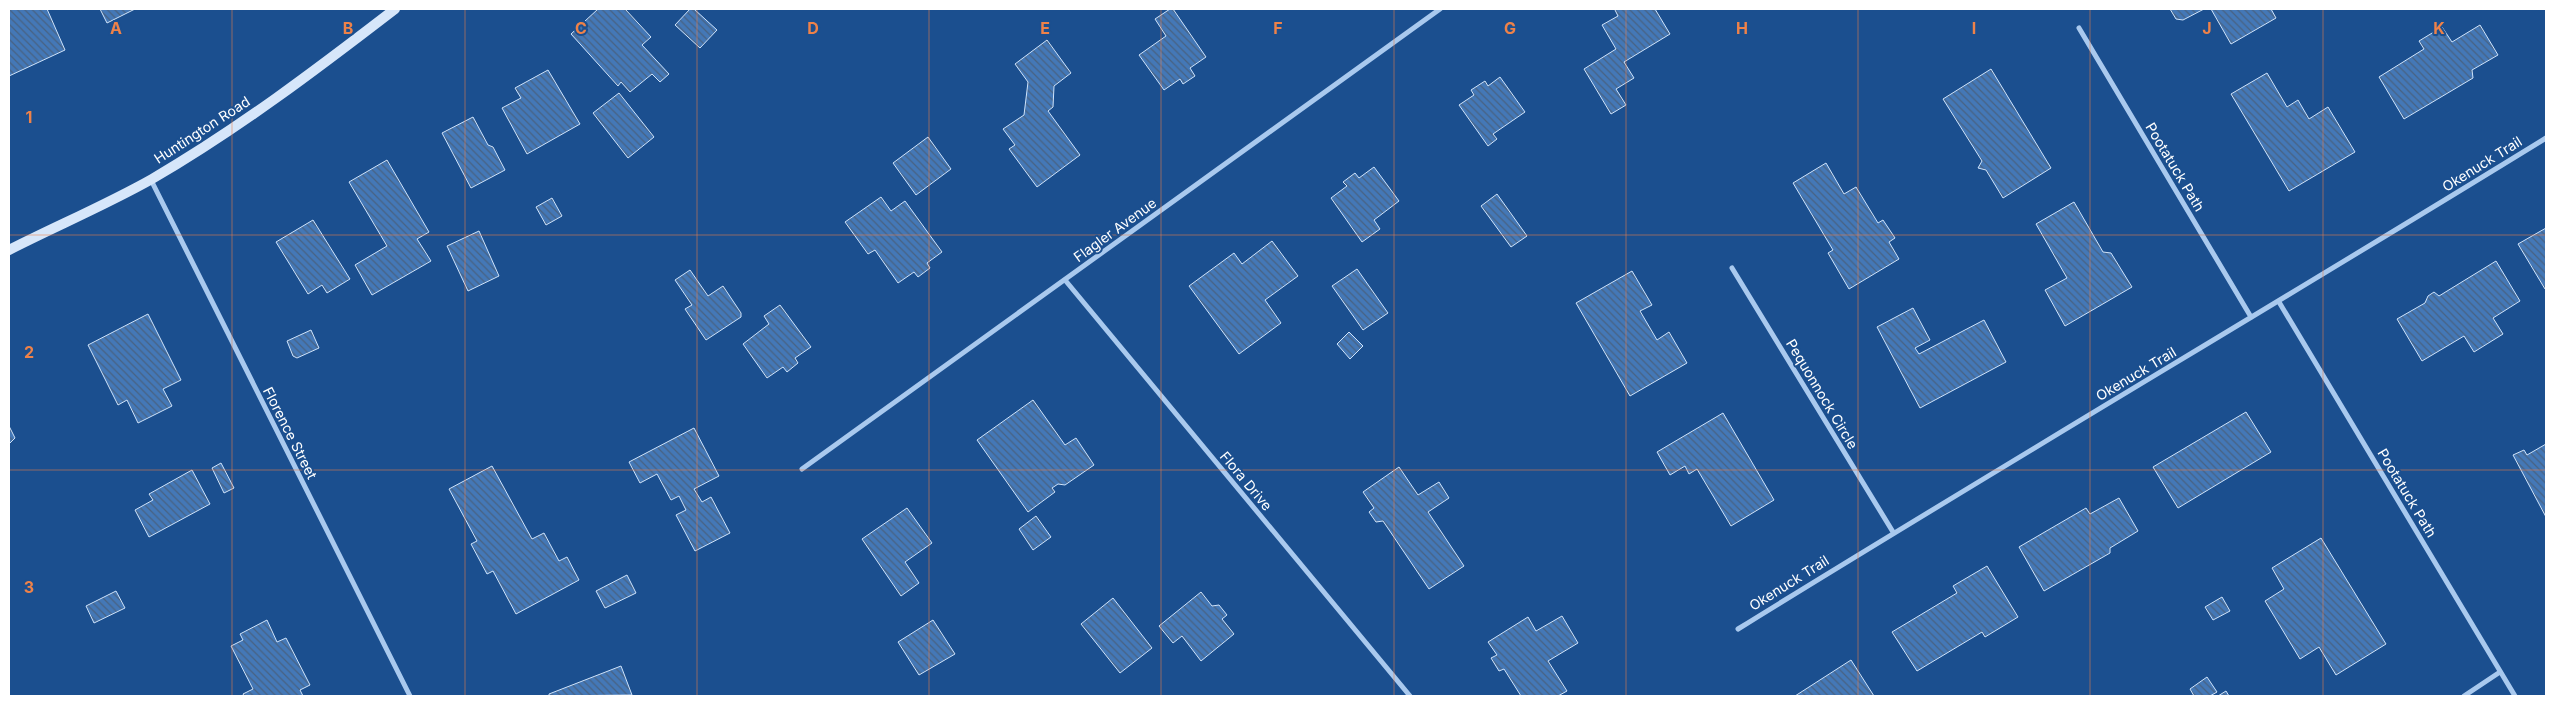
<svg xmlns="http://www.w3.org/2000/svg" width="2555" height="705" font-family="Inter,sans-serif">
<defs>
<pattern id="building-back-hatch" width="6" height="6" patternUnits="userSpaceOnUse" patternTransform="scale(1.25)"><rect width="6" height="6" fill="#4478b7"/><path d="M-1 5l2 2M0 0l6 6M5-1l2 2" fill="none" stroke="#486282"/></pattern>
</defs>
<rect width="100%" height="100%" fill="#1b4f8f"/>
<g fill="url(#building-back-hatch)" stroke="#cfe3fa">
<polygon points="9,9 47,9 65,50 9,76"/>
<polygon points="100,9 135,9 107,23"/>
<polygon points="598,9 625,9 651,37 642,45 669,74 660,82 652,74 630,92 621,82 618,86 571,34"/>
<polygon points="690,9 694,9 717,30 700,48 675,25"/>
<polygon points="1170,9 1173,9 1206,57 1190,68 1195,76 1183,84 1180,79 1164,90 1139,55 1166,36 1155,19"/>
<polygon points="1616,9 1655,9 1670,34 1624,62 1634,78 1616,89 1626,105 1611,114 1584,69 1616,49 1602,25 1618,16 1615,10"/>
<polygon points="2170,9 2204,9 2183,20 2176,19"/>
<polygon points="2211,9 2271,9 2276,18 2231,44"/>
<polygon points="2480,25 2498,55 2472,70 2473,78 2404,119 2379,77 2424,49 2419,41 2442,27 2452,42"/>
<polygon points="1047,40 1071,73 1054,86 1053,107 1048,111 1080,155 1037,187 1009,149 1015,145 1003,129 1024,115 1028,82 1015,64"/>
<polygon points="1991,69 2051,168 2003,198 1986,170 1978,168 1982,161 1943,99"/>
<polygon points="548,70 580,124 527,154 502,108 521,98 515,88"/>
<polygon points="2267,73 2287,107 2298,100 2309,119 2328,107 2355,152 2289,191 2231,94"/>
<polygon points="1500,77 1525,112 1493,134 1497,139 1488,146 1459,105 1474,95 1471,90 1485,81 1488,86"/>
<polygon points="619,93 654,137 628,158 593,113"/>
<polygon points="473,117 488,145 493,147 505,170 471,188 442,133"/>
<polygon points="928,137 951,169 916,195 893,163"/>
<polygon points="387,160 429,232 417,239 431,261 372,295 355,265 387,246 349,182"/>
<polygon points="1826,163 1844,194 1856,187 1878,223 1883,220 1895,238 1889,242 1899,259 1849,289 1828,253 1833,250 1793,183"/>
<polygon points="1374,167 1399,201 1374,220 1380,229 1362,242 1331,198 1347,186 1343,182 1355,173 1359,178"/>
<polygon points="1497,194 1527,236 1511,247 1481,206"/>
<polygon points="881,197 891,211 905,201 942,252 927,263 930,268 918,277 914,272 898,283 875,250 868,254 845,222"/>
<polygon points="552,198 562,216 546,225 536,207"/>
<polygon points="2074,202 2103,252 2111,253 2132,287 2065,326 2045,290 2067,278 2036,224"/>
<polygon points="313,220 350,279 327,293 322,285 308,294 276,242"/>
<polygon points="2546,228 2546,288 2545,289 2518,244"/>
<polygon points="479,231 499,276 468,291 447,246"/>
<polygon points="1272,241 1298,276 1265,300 1281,323 1239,354 1189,286 1234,253 1242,264"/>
<polygon points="2496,261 2520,301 2493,318 2503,334 2474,352 2464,336 2422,361 2397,319 2425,303 2428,296 2434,292 2439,296"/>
<polygon points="1357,269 1388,313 1363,330 1332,286"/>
<polygon points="690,270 708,296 723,286 741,313 741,317 706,340 685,309 692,305 675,280"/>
<polygon points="1632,271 1652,305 1640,311 1657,340 1669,332 1687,363 1630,396 1576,303"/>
<polygon points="780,305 811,347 795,358 798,363 787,372 783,367 767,378 743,344 769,324 764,316"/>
<polygon points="1913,308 1930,340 1915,348 1919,354 1984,320 2006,362 1920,408 1877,327"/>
<polygon points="148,314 181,380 163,389 172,406 138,423 127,400 118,405 88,345"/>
<polygon points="311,330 319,348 297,358 293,356 287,341"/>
<polygon points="1349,332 1363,346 1350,359 1337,344"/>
<polygon points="1033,400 1065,445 1076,438 1094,465 1065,485 1058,484 1052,488 1055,492 1028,512 977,440"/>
<polygon points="2246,412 2271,452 2178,508 2153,467"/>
<polygon points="1723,413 1774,500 1731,526 1697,469 1689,474 1685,466 1670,475 1657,452"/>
<polygon points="9,426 15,438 9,444"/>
<polygon points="694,428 719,476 694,489 702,502 711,497 730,533 695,551 676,515 686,510 679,496 671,500 657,474 640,483 629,462"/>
<polygon points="2546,444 2546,517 2513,455 2524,450 2527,455"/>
<polygon points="221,463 234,488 224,493 212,468"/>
<polygon points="492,466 532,539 544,533 559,561 567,557 579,580 516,614 493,571 487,574 471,544 477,541 449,489"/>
<polygon points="1399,467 1418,495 1439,482 1449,498 1428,512 1464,566 1429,589 1383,521 1376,522 1369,512 1374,508 1363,492"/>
<polygon points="192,470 210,504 149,537 135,510 153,500 149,494"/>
<polygon points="2119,498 2138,531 2110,548 2110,553 2044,591 2019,547 2086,508 2090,514"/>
<polygon points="907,508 932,543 905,562 919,583 901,596 862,539"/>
<polygon points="1036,516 1051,537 1033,550 1019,529"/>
<polygon points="2321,538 2386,644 2336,675 2319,647 2300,659 2265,601 2284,589 2272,568"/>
<polygon points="1987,566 2018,617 1985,637 1982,632 1917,671 1892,632 1957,593 1953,586"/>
<polygon points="627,575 636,593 605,608 596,591"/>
<polygon points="116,591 125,608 94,623 86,606"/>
<polygon points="1201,592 1212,606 1219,605 1227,615 1222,619 1234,634 1201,661 1182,636 1173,643 1159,626"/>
<polygon points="2222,597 2230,611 2213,620 2205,607"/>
<polygon points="1113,598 1152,648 1120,673 1081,624"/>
<polygon points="1562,616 1578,643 1548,661 1567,691 1558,696 1521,696 1504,669 1499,671 1491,658 1497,655 1488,642 1528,617 1536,631"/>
<polygon points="267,620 277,642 286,638 310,685 300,690 303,696 244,696 243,694 253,689 231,646 243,640 240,634"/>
<polygon points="933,620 955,654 919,675 898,642"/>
<polygon points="1851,660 1874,696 1795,696"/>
<polygon points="621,666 632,695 549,696 549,694"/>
<polygon points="2207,677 2217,692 2210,696 2194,696 2190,689"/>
<polygon points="2226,691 2229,696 2218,696"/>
</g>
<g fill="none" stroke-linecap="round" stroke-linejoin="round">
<g stroke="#a9c9ee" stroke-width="5">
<polyline points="2079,28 2251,317"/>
<polyline points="151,180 410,696"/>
<polyline points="1732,268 1893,532"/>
<polyline points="1065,280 1410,696"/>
<polyline points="2279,302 2515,696"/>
<polyline points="802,469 1440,9"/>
<path d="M1738 629C2006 463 2278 303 2546 138"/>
<polyline points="2464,696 2500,672"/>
</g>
<path stroke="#d6e6fa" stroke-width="10" d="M9 250C56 226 106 205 152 179 238 129 317 69 395 9"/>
</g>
<path fill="none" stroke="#ee8249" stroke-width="1" stroke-opacity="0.55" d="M232 9V696M465 9V696M697 9V696M929 9V696M1161 9V696M1394 9V696M1626 9V696M1858 9V696M2090 9V696M2323 9V696M9 235H2546M9 470H2546"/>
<g text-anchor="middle" stroke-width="4" stroke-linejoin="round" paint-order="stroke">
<g font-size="14" fill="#fff" stroke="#1b4f8f">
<text transform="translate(202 130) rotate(-33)" y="5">Huntington Road</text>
<text transform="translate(2482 164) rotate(-32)" y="5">Okenuck Trail</text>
<text transform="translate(2175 167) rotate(59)" y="5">Pootatuck Path</text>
<text transform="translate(1115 230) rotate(-36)" y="5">Flagler Avenue</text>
<text transform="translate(2136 374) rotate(-31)" y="5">Okenuck Trail</text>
<text transform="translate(1822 394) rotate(59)" y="5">Pequonnock Circle</text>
<text transform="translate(290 433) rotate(63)" y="5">Florence Street</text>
<text transform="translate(1246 481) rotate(50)" y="5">Flora Drive</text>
<text transform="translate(2407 493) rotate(59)" y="5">Pootatuck Path</text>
<text transform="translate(1789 583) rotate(-32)" y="5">Okenuck Trail</text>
</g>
</g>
<g font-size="16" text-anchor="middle" font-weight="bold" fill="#ee8249" stroke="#1b4f8f" stroke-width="4" stroke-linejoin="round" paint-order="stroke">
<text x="116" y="34">A</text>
<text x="348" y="34">B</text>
<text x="581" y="34">C</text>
<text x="813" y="34">D</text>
<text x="1045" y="34">E</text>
<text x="1278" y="34">F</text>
<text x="1510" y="34">G</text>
<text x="1742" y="34">H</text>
<text x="1974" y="34">I</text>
<text x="2207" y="34">J</text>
<text x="2439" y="34">K</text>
<text x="29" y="123">1</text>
<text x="29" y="358">2</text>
<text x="29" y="593">3</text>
</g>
<rect width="2555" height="705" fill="none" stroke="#ffffff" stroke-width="20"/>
</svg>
